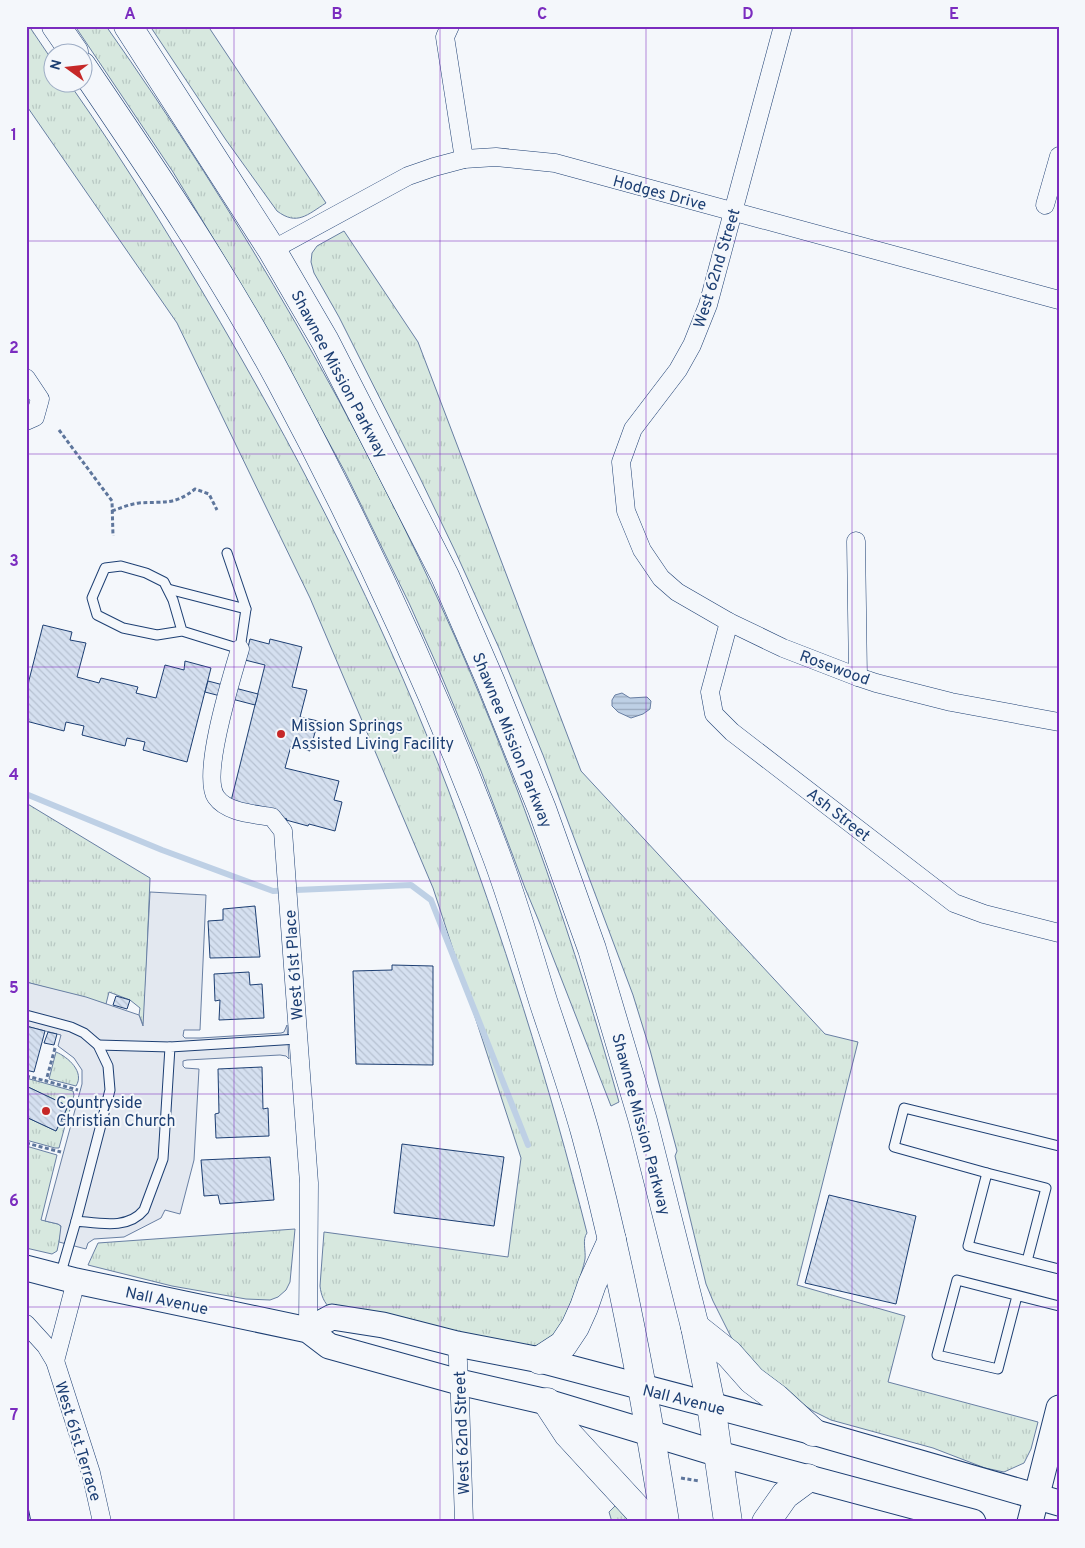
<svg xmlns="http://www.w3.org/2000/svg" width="1085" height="1548" font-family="Overpass,sans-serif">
<defs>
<pattern id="grass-tufts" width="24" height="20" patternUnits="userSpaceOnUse" patternTransform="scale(1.25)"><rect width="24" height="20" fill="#d7e8df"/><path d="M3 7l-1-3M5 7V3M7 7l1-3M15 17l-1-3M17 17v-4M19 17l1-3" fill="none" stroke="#b8c8c3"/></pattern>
<pattern id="water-rules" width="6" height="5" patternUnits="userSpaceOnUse" patternTransform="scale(1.25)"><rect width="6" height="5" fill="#bed0e5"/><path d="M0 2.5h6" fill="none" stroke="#9aaabe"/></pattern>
<pattern id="building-back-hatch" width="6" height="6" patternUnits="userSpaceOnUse" patternTransform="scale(1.25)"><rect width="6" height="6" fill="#d5e0f0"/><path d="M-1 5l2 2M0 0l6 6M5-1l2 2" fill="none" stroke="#b6c1d1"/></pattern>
</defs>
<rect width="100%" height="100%" fill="#f4f7fb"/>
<g fill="url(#grass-tufts)" stroke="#687fa3">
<path d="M26 26H29L52 60V82L69 83C131 171 187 264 241 358 320 496 391 640 448 789 502 934 549 1082 587 1233 582 1239 586 1251 585 1259 583 1272 564 1325 555 1334 549 1341 540 1344 532 1347L331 1309C324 1303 321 1295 320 1286L324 1232 508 1257 521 1158 433 888 310 598 177 323 26 105Z"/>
<path d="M75 26H106C240 216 361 424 455 637 521 788 575 944 619 1102L611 1106 538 919 525 888 481 771 439 670 409 603 345 472 263 322 213 238 173 172Z"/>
<path d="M150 26H208L326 203C307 215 297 226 277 211L226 140Z"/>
<polygon points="344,231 418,342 581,771 825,1034 858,1042 797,1285 905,1316 888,1382 1038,1422 1031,1449 1024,1463 1004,1472 985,1468 933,1448 831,1420 813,1411 762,1377 735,1345 713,1301 706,1284 675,1156 677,1151 650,1050 633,995 543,755 499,648 456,553 420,478 339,317 314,273 311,262 312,253 317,246"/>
<polygon points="26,803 150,878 144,1027 139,1015 140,1008 130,1000 109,992 106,1004 26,982"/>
<path d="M56 1052C68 1057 85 1072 76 1086L49 1079Z"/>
<polygon points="26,1078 73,1091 74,1095 67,1120 62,1119 68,1106 26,1086"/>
<polygon points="26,1117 56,1131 61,1121 66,1122 59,1148 55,1148 26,1140"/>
<polygon points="26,1146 57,1155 41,1220 58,1224 61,1226 61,1232 57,1251 52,1254 26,1248"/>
<polygon points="295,1229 290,1282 286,1290 278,1297 270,1300 246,1299 172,1286 88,1265 98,1243"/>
<polygon points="619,1502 632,1522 612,1522 609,1512"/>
</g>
<polygon fill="#e3e8f0" stroke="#687fa3" points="150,892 206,895 200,1030 184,1030 183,1036 185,1038 200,1038 281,1033 284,1032 287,1025 289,1059 286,1056 280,1055 187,1060 183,1061 183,1066 185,1068 199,1069 194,1160 180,1214 165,1210 161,1218 124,1237 94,1239 88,1243 86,1249 59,1242 61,1226 58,1224 45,1221 82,1084 82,1070 74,1058 58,1046 61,1035 26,1026 26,982 86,997 139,1015 143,1026"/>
<polygon fill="url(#water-rules)" stroke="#687fa3" points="622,693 630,698 647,697 651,701 650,709 643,714 631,718 618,712 612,706 612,700 615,695"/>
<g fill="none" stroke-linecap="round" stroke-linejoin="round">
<polyline stroke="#bed0e5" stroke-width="6" points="26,794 162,850 273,891 411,885 431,900 528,1145"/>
</g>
<g fill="url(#building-back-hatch)" stroke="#1d3f73">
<polygon points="43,625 72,632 70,640 86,643 77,677 99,683 101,678 138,687 136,693 156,698 165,665 184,670 185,661 211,668 187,762 143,750 145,742 127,738 125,746 82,735 84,726 66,722 64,731 26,721 26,692"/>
<polygon points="250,639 269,644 270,639 302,647 292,687 307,690 300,717 318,721 310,751 291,746 285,768 339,781 334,800 342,802 335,831 309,824 308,826 286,820 287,819 230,805 265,665 245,660"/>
<polygon points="208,681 258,694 255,705 205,692"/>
<polygon points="255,906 260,957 210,958 208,921 223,920 223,909"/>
<polygon points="392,965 433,966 433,1065 356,1064 353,971 392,970"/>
<polygon points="249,972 250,985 262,984 264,1018 219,1020 220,1000 215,1001 214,974"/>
<polygon points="116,996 130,1000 127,1009 113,1005"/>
<polygon points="26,1026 45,1031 34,1072 26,1070"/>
<polygon points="48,1032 57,1034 54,1045 44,1043"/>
<polygon points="262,1067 263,1109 268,1108 269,1136 216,1138 215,1114 219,1113 218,1069"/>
<polygon points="26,1086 68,1106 56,1131 26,1117"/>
<polygon points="402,1144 504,1157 494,1226 394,1213"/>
<polygon points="270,1157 274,1200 220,1204 218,1195 204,1196 201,1160"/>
<polygon points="829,1195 916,1216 896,1304 805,1283"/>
<polygon points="26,1502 27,1502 31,1522 26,1522"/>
</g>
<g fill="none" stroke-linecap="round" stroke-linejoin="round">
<g stroke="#1d3f73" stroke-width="11">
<g id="service">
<polyline points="168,589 246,609"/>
<polyline points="182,631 173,600 164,582 146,573 121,566 105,568 92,598 97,615 123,628 157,635 182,631 240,649 246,609 227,553"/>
<polyline points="26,1015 71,1027 84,1033 98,1045 108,1066 110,1090 76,1221"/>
<polyline points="98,1045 170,1047"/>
<polyline points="987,1173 894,1147 904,1108 1059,1146"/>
<polyline points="1027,1261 1046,1188 987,1173 968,1246 1059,1269"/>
<path d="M60 1276 76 1221C99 1223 128 1230 144 1210L163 1159 170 1047 298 1039"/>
<polyline points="1017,1296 998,1369 937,1355 957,1280 1059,1306"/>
</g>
</g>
<g stroke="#1d3f73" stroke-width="19">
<g id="minor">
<polyline points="450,26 445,37 464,159"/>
<polyline points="783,26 708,305 692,345 678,370 633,429 621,462 626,511 642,550 661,578 677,592 729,622 783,648 858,677 876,683 951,702 1059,722"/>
<polyline points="1045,205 1059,156"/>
<polyline points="272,250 408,176 434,167 464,159 496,157 555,163 1059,300"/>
<polyline points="26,378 40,399 35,417 26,421"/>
<polyline points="856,541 858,677"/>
<polyline points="729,622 710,692 714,714 732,732 954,903 984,914 1059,933"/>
<path d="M240 649C232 676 201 775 216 797 227 813 255 814 272 817L283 831 309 1183 308 1330"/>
<polyline points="26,1324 46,1346 55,1361 91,1473 102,1522"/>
<polyline points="457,1344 460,1399 464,1522"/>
<polyline points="55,1361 76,1281"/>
</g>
</g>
<g stroke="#1d3f73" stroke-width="27">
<g id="secondary">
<polyline points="26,1268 76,1281 308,1330 329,1346 459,1382 547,1402 719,1454 973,1522"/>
<polyline points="308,1330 332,1317 383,1325 457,1344 540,1360 813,1432 1059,1503"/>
<polyline points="1030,1522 1059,1408"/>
</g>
</g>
<g stroke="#1d3f73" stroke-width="29">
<g id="trunk">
<polyline points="56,26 74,52"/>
<polyline points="128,26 272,250 325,341 445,576 490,680 542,809 592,949 643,1121 695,1327 711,1405 728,1522"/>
<path d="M82 66C152 169 222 272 281 382 362 534 435 691 495 852 514 902 528 953 544 1004 558 1046 573 1089 585 1132 620 1260 644 1391 665 1522"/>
<polyline points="695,1327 729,1354 752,1380 776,1398 813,1432"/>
<polyline points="540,1360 563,1345 575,1327 584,1307 592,1284 612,1240"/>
<polyline points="547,1402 568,1434 649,1522"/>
<polyline points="766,1522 785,1495 808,1478"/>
</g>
</g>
<g stroke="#5e769c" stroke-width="3" stroke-dasharray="4 2.5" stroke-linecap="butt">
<polyline points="59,430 112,501 113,536"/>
<path d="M112 511C121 508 130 504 139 503 163 501 174 506 195 489L209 494 217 510"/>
<polyline points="55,1048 46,1081 78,1090"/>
<polyline points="26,1076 46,1081"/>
<polyline points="26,1143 61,1152"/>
<polyline points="681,1478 699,1481"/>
</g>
<use href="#service" stroke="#f4f7fb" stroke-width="9"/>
<use href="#minor" stroke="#f4f7fb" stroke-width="18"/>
<use href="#secondary" stroke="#f4f7fb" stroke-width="25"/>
<use href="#trunk" stroke="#f4f7fb" stroke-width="28"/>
</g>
<path fill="none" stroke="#7b2cbf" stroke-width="1" stroke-opacity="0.55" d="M234 26V1522M440 26V1522M646 26V1522M852 26V1522M26 241H1059M26 454H1059M26 667H1059M26 881H1059M26 1094H1059M26 1307H1059"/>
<g fill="#c62828" stroke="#f4f7fb" stroke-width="2">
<circle cx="281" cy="734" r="5"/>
<circle cx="46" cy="1111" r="5"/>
</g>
<g text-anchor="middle" stroke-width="4" stroke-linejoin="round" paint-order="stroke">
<g font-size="16" fill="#1d3f73" stroke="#f4f7fb">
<text transform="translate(660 192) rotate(15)" y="6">Hodges Drive</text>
<text transform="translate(716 268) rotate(-73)" y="6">West 62nd Street</text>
<text transform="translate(340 374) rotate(62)" y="6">Shawnee Mission Parkway</text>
<text transform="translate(835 667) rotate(20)" y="6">Rosewood</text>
<text transform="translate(513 740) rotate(68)" y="6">Shawnee Mission Parkway</text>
<text transform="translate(839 814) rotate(38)" y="6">Ash Street</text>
<text transform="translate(293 965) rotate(-94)" y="6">West 61st Place</text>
<text transform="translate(642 1124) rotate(75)" y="6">Shawnee Mission Parkway</text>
<text transform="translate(167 1300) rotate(12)" y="6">Nall Avenue</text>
<text transform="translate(684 1399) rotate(14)" y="6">Nall Avenue</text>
<text transform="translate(461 1433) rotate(-92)" y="6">West 62nd Street</text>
<text transform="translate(79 1441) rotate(73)" y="6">West 61st Terrace</text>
</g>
<g font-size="16" fill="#1d3f73" stroke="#f4f7fb" text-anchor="start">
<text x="291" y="731">Mission Springs<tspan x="291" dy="18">Assisted Living Facility</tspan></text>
<text x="56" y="1108">Countryside<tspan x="56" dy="18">Christian Church</tspan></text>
</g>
</g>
<rect width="1085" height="1548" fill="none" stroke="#f4f7fb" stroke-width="55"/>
<g transform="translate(68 68) rotate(285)"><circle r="24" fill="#f4f7fb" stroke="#9eadc5"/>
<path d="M0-4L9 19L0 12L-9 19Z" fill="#c62828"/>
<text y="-8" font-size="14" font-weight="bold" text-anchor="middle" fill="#1d3f73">N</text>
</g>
<rect x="28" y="28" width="1030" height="1492" fill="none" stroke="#7b2cbf" stroke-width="2"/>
<g font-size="16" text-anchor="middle" font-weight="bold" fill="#7b2cbf">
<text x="130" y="19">A</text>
<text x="337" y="19">B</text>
<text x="542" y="19">C</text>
<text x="748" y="19">D</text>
<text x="954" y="19">E</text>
<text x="14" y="140">1</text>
<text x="14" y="353">2</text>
<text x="14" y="566">3</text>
<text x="14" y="780">4</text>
<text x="14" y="993">5</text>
<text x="14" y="1206">6</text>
<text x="14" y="1420">7</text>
</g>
</svg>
